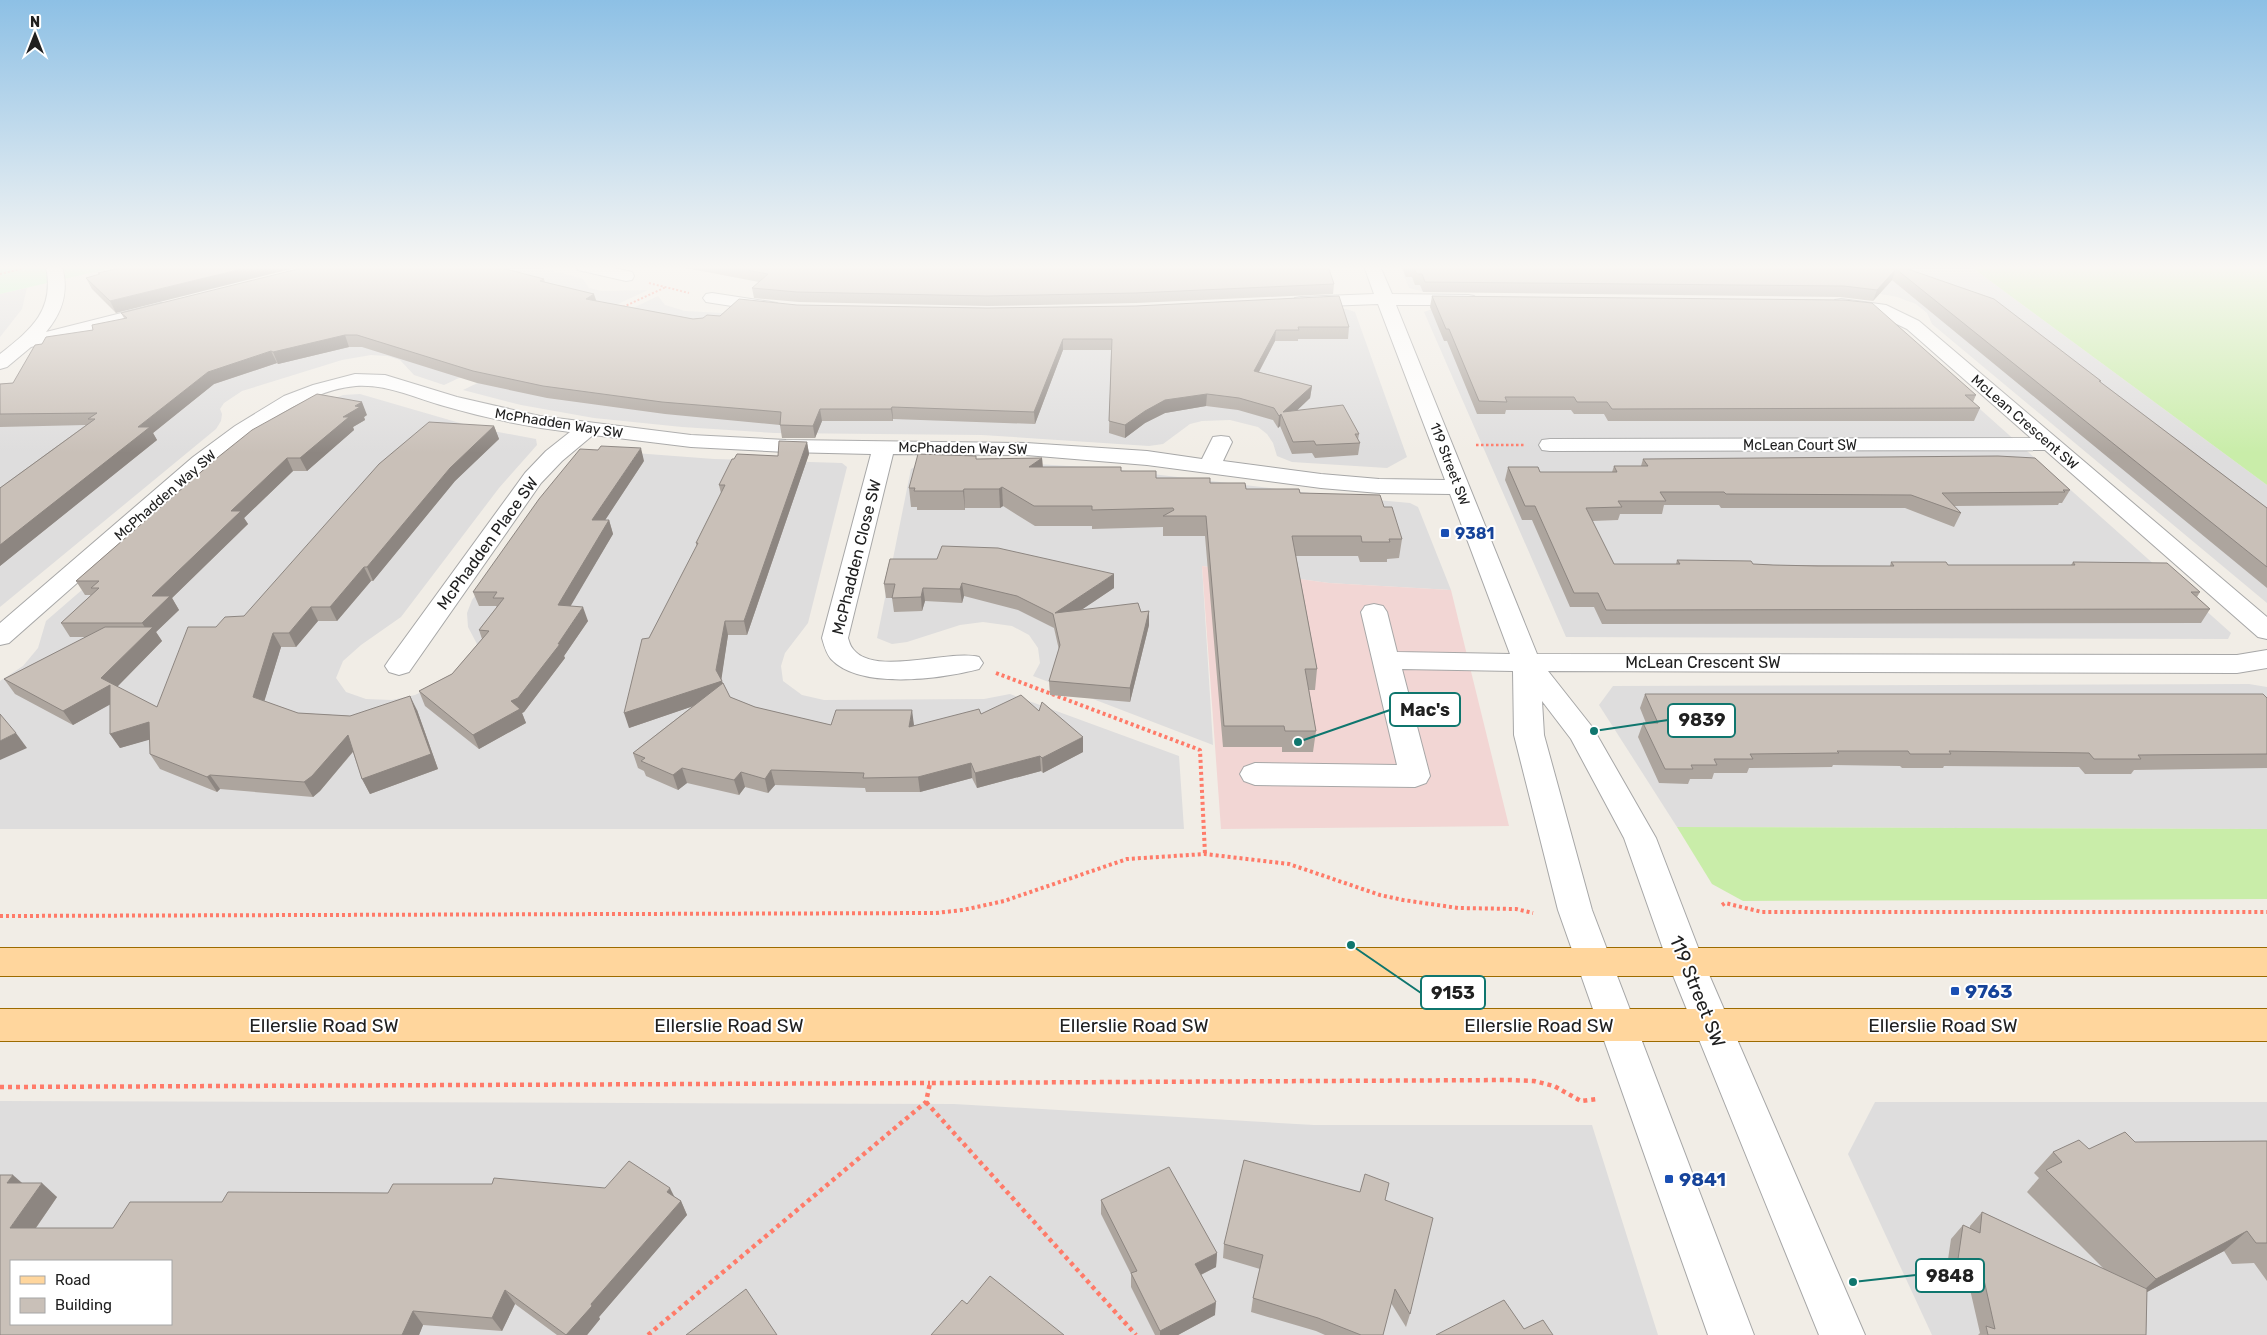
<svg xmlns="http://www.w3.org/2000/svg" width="2267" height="1335" font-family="Rubik,sans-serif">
<rect width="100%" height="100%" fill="#f1ede6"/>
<g fill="#dedddd" fill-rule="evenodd">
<polygon points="359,266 536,266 583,279 589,288 602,291 648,290 444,385 414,375 400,360 388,356 371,355 342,360 242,391 224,403 220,409 222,414 221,421 216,429 0,607 0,392 32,369"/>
<polygon points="1400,266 1970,266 2267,485 2267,603 1932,324 1927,313 1916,304 1897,297 1875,293 1425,292 1409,288"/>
<polygon points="27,288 22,309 0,337 0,294"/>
<polygon points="658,296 665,305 685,311 794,317 1113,319 1346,309 1355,312 1407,457 1387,468 1292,462 1277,456 1273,443 1267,434 1258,427 1230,420 1202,421 1190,424 1163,444 1149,446 982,435 775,433 682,427 594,418 521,405 463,390"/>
<polygon points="1432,309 1879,319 2231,633 2228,639 1566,637 1424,312"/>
<polygon points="360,394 477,428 536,439 537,445 499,488 401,617 361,645 343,661 336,678 346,692 366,699 392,700 415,695 455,676 471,659 477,644 468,627 467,613 472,600 573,463 587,452 595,450 714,459 842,463 847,467 808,623 785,653 781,666 783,681 802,695 824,700 984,699 1010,694 1179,756 1184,829 0,829 0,681 23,666 38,648 46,621 275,423 343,395"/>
<polygon points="925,461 1020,463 1102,468 1344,497 1410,503 1418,507 1451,590 1329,583 1202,566 1213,745 1033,676 1040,663 1038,648 1029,635 1012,626 983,622 960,625 907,642 892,644 877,638 911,469"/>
<polygon points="2249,684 2267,687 2267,829 1677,827 1599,705 1613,686"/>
<path d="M0 1101 954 1104 1314 1125H1592L1658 1335H0ZM11 1261H171V1324H11Z"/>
<polygon points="1875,1102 2267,1102 2267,1335 1932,1335 1848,1154"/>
</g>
<polygon fill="#f2d6d4" points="1202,566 1329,583 1451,590 1509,826 1221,829"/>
<g fill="#c9eda9">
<polygon points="1970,266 2267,266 2267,485"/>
<polygon points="1677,827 2267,829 2267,899 1743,901 1712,884"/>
</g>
<polygon fill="#c1fdc7" points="0,266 120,266 0,294"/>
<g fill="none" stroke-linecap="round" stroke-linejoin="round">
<g stroke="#a7a7a7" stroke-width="2">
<g id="minor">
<path d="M46 266H62C69 291 63 312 46 332L161 303 167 304 170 308 167 312 31 347 7 367 0 369V354C32 329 55 310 46 266Z"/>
<polygon points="576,266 604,266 632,272 634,276 632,280 626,281 578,270"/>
<path d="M1364 266H1380L1392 294 1468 295 1474 296 1477 300 1474 304 1468 305H1396L1537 654 2237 655 2267 650V668L2237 673 1548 671 1593 728 1656 838 1704 963 1865 1335H1819L1668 963 1624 838 1571 739 1542 701 1544 735 1592 910 1754 1335H1708L1558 910 1514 735 1513 671 1402 669 1430 776 1426 783 1415 787 1255 785 1244 781 1240 774 1244 767 1255 763 1397 765 1361 612 1365 606 1374 604 1383 606 1387 612 1397 652 1510 654 1450 494 1379 493 1321 488 1147 465 1026 455 893 454 848 638C849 641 850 646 853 649 874 677 949 649 979 657L983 663 979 669C941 679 860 690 831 659 826 653 824 645 822 638L871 454 786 452 691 447 593 435 562 461 541 483 409 672 399 675 389 672 385 666 389 660 525 473 546 451 570 432C528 427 485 418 444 406 415 398 387 384 356 386 282 392 191 482 137 530 95 567 52 605 9 643L0 645V623L193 457 235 426 284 396 313 385 355 374 385 375 457 397 540 416 691 435 786 440 1026 443 1147 451 1202 459 1213 437 1221 436 1229 437 1232 442 1223 461 1321 474 1379 479 1445 480 1378 304 1301 307 1295 306 1292 302 1295 298 1301 297 1374 294Z"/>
<polygon points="712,293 771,302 777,303 780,307 777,311 771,312 706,302 703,298 706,294"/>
<polygon points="1841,299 1886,305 1919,321 2267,617 2267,639 2258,637 2045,450 1550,451 1542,450 1539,445 1542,440 1550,439 2031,438 1907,329 1876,314 1835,308 1832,304 1835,300"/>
</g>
</g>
<g stroke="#9c6b00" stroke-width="2">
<g id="major">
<rect x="0" y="948" width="2267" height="28"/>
<rect x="0" y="1009" width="2267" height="32"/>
</g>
</g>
<g stroke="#ff7b69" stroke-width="2" stroke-dasharray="2 2" stroke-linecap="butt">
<polyline points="0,274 29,267"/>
<polyline points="649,283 689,293"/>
<polyline points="623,307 666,287"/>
</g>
<polyline stroke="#ff7b69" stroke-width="2.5" stroke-dasharray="2.5 2.5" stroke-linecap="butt" points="1476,445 1524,445"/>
<g stroke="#ff7b69" stroke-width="4" stroke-dasharray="3 3" stroke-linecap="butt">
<polyline points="996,673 1200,750 1205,854"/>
<polyline points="1722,905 1725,903 1762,912 2267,912"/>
<polyline points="0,916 936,913 963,910 1004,901 1127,859 1205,854 1289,864 1380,895 1403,900 1458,908 1516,909 1533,913"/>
</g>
<g stroke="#ff7b69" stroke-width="4.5" stroke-dasharray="4 4" stroke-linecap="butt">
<polyline points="0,1087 930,1083"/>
<polyline points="926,1102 1136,1335"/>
<polyline points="648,1335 926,1102 930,1083 1510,1080 1534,1081 1554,1086 1581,1101 1597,1099"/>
</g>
<use href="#minor" fill="#fff" fill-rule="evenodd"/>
<use href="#major" fill="#ffd69d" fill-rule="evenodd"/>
</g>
<g fill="#ada59e">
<polygon points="128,266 116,313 92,289 86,278 99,275 98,273"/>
<polygon points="675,266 1328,266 1334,284 1333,294 1136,303 988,306 799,302 754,298 752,288 759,282"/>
<polygon points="1401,266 1900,266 2101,381 2100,382 2267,508 2267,588 1892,280 1873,301 1840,297 1423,292 1420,285 1415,285 1412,277 1406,277"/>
<polygon points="544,279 545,282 596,301 693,319 703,318 797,305 1349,327 1348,339 1298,339 1298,341 1275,341 1259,372 1312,386 1310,398 1297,410 1359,434 1358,440 1360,443 1358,455 1315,458 1312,453 1292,454 1280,426 1278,428 1273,420 1238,410 1206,406 1165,413 1145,423 1125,438 1109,433 1111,350 1063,350 1035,424 893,419 893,421 822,421 815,438 782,438 780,425 665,414 547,398 477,383 362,347 349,347 278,364 277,363 214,384 153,433 157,440 0,566 0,488 86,425 0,427 0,384 13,383 42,344 93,330 124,318 121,313"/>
<polygon points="1432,296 1976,395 1973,402 1980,408 1974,421 1608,421 1604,414 1574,414 1571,410 1506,410 1505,414 1477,414 1447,341 1444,341 1430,307"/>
<polygon points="367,415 364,417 365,420 353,427 354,430 307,471 293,471 244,518 248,524 172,598 179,610 156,632 162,641 117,687 157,707 216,627 244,616 494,426 499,439 455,481 373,581 371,581 337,621 318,621 296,647 281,647 264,701 298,713 350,716 417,710 438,769 370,794 362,779 353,752 320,791 313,797 220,789 217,792 160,769 150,754 150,739 120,748 110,734 110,704 73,725 15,694 4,679 86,637 70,637 61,623 91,595 85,595 76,581 217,458"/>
<polygon points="807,442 809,454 747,635 728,635 721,679 730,697 755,707 831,725 914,725 914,726 981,714 1083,752 1043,773 1041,771 977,788 972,778 920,792 866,792 865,788 775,785 768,793 745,787 739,795 687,783 678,790 646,776 644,771 638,768 633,753 693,706 629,728 649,638 697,547 696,543 721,493 719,485"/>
<polygon points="1042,458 1043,467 1121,471 1156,478 1210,483 1246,489 1300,493 1384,507 1402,539 1399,558 1387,559 1387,562 1360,562 1358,556 1296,556 1317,669 1315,690 1309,690 1316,731 1313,752 1282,752 1282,747 1223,747 1205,536 1163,536 1163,527 1092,529 1092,526 1035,526 1003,506 1000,508 965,508 965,510 917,510 917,507 911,507 909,488 977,459"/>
<polygon points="1643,459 2070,490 2062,503 2059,503 2058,505 1954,506 1961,513 1954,527 1905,508 1721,508 1719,505 1664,505 1662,514 1620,514 1618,520 1592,521 1614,564 1676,564 1677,560 1773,565 1890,566 1891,562 1948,565 2071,565 2073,562 2200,592 2197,597 2210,609 2201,623 1602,624 1594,607 1570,607 1532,520 1522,520 1505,480 1508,467 1540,472 1612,472 1614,466 1641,466"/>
<polygon points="644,461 605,520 609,520 613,534 570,606 588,621 564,656 565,658 524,712 522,713 526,723 479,749 425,706 419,691 452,674 482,639 479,630 497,607 496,606 479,606 473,592"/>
<polygon points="890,559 1114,588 1081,610 1141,612 1149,611 1149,625 1130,702 1050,695 1049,681 1059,650 1054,628 1018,610 964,596 962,603 925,601 922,611 894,612 892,598 886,598 884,584"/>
<polygon points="1645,694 2267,698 2267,768 2134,770 2131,774 2085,774 2079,767 1944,766 1943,768 1902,768 1900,766 1833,765 1832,767 1749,768 1747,773 1714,773 1712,779 1690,779 1688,784 1659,783 1638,737 1643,723 1646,723 1640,708"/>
<polygon points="2267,1141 2267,1281 2254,1263 2232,1264 2224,1251 2147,1292 2146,1335 1978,1335 1980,1333 1969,1285 1946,1273 1951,1239 1963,1225 1970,1228 1970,1226 1982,1212 2104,1269 2027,1192 2039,1178 2034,1173 2053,1152 2089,1149 2135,1142"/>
<polygon points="22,1183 57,1197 36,1228 113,1228 222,1202 675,1197 681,1201 687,1215 599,1317 600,1319 587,1335 557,1335 515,1304 502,1331 423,1325 419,1335 0,1335"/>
<polygon points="1101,1200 1217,1253 1216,1267 1201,1275 1215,1315 1178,1335 1155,1335 1131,1287 1131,1274 1101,1214"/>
<polygon points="1385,1200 1410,1314 1406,1327 1391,1303 1383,1335 1325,1335 1316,1331 1251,1312 1253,1298 1260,1269 1223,1258 1224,1244"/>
</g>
<g fill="#8d8681">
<polygon points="254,266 303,266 116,313 110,301"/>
<polygon points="1896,269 1892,280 1873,301 1877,290"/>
<polygon points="594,294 598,306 586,299"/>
<polygon points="1276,330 1275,341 1253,383 1254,371"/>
<polygon points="345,335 349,347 278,364 273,352"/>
<polygon points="1063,339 1063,350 1035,424 1034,412"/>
<polygon points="271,351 277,363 214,384 153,433 157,440 0,566 0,545 138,427 208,372"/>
<polygon points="1312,386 1310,398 1285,422 1283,412"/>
<polygon points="1207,394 1206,406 1165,413 1145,423 1125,438 1125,425 1145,411 1165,400"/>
<polygon points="362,402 367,415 364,417 365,420 353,427 354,430 307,471 300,458 343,417 355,406"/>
<polygon points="892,407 893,419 893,421 891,409"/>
<polygon points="820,409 822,421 815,438 813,426"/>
<polygon points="1281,414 1280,426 1278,428 1279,416"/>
<polygon points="494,426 499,439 455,481 373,581 367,567 450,468"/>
<polygon points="807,442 809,454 747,635 744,621"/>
<polygon points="641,448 644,461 596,534 592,520"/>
<polygon points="287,458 293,471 244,518 248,524 172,598 179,610 156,632 162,641 114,690 120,699 73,725 63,711 101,678 148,632 142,623 152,596 231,511"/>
<polygon points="1042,458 1043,477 1029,467"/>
<polygon points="1002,487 1003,506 1000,508 999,489"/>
<polygon points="964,489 965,508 965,510 963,491"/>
<polygon points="609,520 613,534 563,619 558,605"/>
<polygon points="364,567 371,581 337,621 330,607"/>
<polygon points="1114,574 1114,588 1056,627 1055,613"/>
<polygon points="962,583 964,596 962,603 960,589"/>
<polygon points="923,588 925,601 922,611 921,597"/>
<polygon points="311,607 318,621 296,647 289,633"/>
<polygon points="583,607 588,621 564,656 565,658 524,712 522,713 526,723 479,749 473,735 511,701 558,644"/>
<polygon points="1149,611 1149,625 1130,702 1130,688"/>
<polygon points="725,621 728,635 721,682 722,681 726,695 629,728 624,713 716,670"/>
<polygon points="273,633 281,647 261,712 253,697"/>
<polygon points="410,696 417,710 438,769 370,794 362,779"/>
<polygon points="912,710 914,725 911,742 909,727"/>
<polygon points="149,722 159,737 120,748 110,734"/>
<polygon points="16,733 27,748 0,760 0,741"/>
<polygon points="348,735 355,749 320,791 313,797 304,782"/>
<polygon points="1083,737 1083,752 1043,773 1042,758"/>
<polygon points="1040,756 1041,771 977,788 975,773"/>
<polygon points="971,763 972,778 920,792 918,777"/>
<polygon points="682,768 687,783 678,790 673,775"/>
<polygon points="771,770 775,785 768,793 765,779"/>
<polygon points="741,772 745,787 739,795 734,780"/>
<polygon points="210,775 220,789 217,792 207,777"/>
<polygon points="13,1175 29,1189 7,1183"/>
<polygon points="42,1183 57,1197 26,1242 10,1228"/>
<polygon points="670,1188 677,1202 667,1192"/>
<polygon points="681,1201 687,1215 599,1317 600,1319 587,1335 566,1335 591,1304"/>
<polygon points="2247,1231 2224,1251 2134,1299 2156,1279"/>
<polygon points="1217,1253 1216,1267 1194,1278 1195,1264"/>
<polygon points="505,1290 515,1304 502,1331 492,1318"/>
<polygon points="1216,1302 1215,1315 1178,1335 1160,1335 1160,1331"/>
<polygon points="413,1311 423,1325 419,1335 402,1335"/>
</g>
<g fill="#c9c0b8" stroke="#8d8681" fill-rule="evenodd">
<polygon points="128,266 254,266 110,301 86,278 100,274 98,273"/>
<polygon points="310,266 494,266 544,279 540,281 594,294 586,299 693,319 703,318 707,315 720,316 739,299 797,305 987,308 1136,306 1339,296 1349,327 1298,327 1299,330 1276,330 1254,371 1312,386 1283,412 1343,405 1359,434 1355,434 1360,443 1316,445 1314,441 1293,442 1281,414 1279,416 1274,408 1239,398 1207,394 1165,400 1145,411 1125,425 1109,421 1112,339 1063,339 1034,412 892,407 891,409 820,409 813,426 780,425 781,412 662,402 543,386 473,371 357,335 345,335 273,352 271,351 208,372 138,427 150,427 0,545 0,488 95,419 88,419 97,413 0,414 0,384 13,383 35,345 42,344 46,337 93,330 92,325 127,318 121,313"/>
<polygon points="726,266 1328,266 1334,284 1136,293 987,296 797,292 752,288 768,274"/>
<polygon points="1407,266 1899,266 1994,299 2101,381 2099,381 2267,508 2267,567 1896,269 1877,290 1844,286 1425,282 1422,274 1417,274 1413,266"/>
<polygon points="1432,296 1844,300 1872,303 1976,395 1965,395 1980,408 1612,409 1607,402 1577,402 1574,397 1505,397 1507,402 1479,401 1449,329 1446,329"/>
<polygon points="317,394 362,402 355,406 360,407 343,417 349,417 300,458 287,458 231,511 241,511 152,596 170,596 142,623 61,623 99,588 91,588 99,581 76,581 217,458 252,430"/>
<polygon points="429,422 494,426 450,468 367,567 364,567 330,607 311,607 289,633 273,633 253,697 298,713 350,716 410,696 431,754 362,779 348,735 312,776 304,782 210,775 207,777 150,754 149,722 110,734 110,685 63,711 4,679 105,627 153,627 101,678 157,707 188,627 216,627 225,617 244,616 379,464"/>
<polygon points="779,441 807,442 744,621 725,621 716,670 722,681 624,713 642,639 649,638 698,543 696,543 725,485 719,485 732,459 734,459 737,454 778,456"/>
<polygon points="601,446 641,448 592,520 609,520 558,605 583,607 558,644 560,644 518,698 511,701 520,709 473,735 419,691 452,674 489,631 479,630 504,598 493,598 497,592 473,592 539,499 580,449 598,450"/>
<polygon points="918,454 976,456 976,459 1042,458 1029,467 1121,467 1121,471 1156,471 1156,478 1210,478 1210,483 1245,483 1246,489 1299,489 1300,493 1380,495 1384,507 1392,507 1402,539 1389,539 1390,542 1362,542 1361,536 1292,536 1317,669 1305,669 1316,731 1285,731 1284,726 1224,726 1206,516 1163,516 1174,510 1173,508 1092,510 1092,506 1034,506 1002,487 999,489 964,489 963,491 914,491 915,488 909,488"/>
<polygon points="1998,456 2035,458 2070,490 2063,490 2065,492 1942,493 1961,513 1911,495 1726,494 1724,492 1660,492 1666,501 1618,501 1622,507 1586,508 1614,564 1680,564 1677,560 1751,561 1753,564 1773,565 1818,566 1894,566 1891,562 1946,562 1948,565 2075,565 2073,562 2167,563 2200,592 2191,592 2210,609 1606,610 1598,593 1574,593 1535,506 1525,506 1508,467 1538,467 1540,472 1617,472 1614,466 1648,466 1643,459"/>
<polygon points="942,546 998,548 1114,574 1055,613 1138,603 1141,612 1149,611 1130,688 1049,681 1060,645 1053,614 1017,596 962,583 960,589 923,588 921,597 892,598 895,584 884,584 890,559 937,559"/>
<polygon points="723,683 730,697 755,707 831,725 836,710 912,710 909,727 979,709 981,714 1021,695 1039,711 1042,702 1083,737 1042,758 1040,756 975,773 971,763 918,777 863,778 864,773 771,770 765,779 741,772 734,780 682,768 673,775 641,761 645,758 633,753"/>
<polygon points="1645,694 2263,694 2267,698 2267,754 2138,755 2141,759 2094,759 2089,753 1949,751 1951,754 1910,754 1908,751 1837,751 1839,753 1750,754 1753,759 1714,759 1717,765 1691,765 1693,769 1665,769 1643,723 1658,723"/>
<polygon points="0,714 16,733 0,741"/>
<polygon points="2125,1132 2135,1142 2267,1141 2267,1243 2256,1243 2247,1231 2156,1279 2046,1170 2062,1162 2053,1152 2079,1140 2089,1149"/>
<polygon points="1244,1160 1360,1192 1365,1174 1389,1183 1385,1200 1433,1218 1410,1314 1395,1289 1383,1335 1361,1335 1318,1318 1253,1298 1263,1255 1224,1244"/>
<path d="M629 1161 670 1188 667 1192 681 1201 591 1304 592 1306 566 1335 505 1290 492 1318 413 1311 402 1335H0V1175H13L7 1183H42L10 1228H113L130 1202H222L228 1192 388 1193 393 1184H492L494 1178 605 1188ZM11 1261H171V1324H11Z"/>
<polygon points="1169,1167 1217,1253 1195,1264 1216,1302 1160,1331 1131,1273 1137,1271 1101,1200"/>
<polygon points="1982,1212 2147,1289 2146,1335 1988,1335 1986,1326 1995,1329 1982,1271 1958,1259 1963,1225 1980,1233"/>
<polygon points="990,1276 1064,1335 931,1335 962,1300 967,1304"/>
<polygon points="746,1289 777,1335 686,1335"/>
<polygon points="1504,1300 1524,1329 1543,1320 1553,1335 1436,1335"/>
</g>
<linearGradient id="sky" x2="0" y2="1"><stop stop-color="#8dc0e5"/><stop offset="0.59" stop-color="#f9f7f4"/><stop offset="1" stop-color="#f9f7f4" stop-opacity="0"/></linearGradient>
<rect width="2267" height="453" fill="url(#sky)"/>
<g fill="#1a4fb4" stroke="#fff" stroke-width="2">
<rect x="1440" y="528" width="10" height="10" rx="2.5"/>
<rect x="1950" y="986" width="10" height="10" rx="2.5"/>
<rect x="1664" y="1174" width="10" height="10" rx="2.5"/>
</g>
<g text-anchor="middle" stroke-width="4" stroke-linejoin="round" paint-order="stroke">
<g font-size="14" fill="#202020" stroke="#fff">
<text transform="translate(2025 422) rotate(41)" y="5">McLean Crescent SW</text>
<text transform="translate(559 423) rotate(9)" y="5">McPhadden Way SW</text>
<text x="1800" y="450">McLean Court SW</text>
<text transform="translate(963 448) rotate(1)" y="5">McPhadden Way SW</text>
<text transform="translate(1450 464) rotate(69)" y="5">119 Street SW</text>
<text transform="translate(165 495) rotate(-41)" y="5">McPhadden Way SW</text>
</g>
<g font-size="16" font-weight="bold" fill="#164399" stroke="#fff" text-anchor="start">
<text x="1455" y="539">9381</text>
</g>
<g font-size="16" fill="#202020" stroke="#fff">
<text transform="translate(487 543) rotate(-54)" y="6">McPhadden Place SW</text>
<text transform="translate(856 557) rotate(-76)" y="6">McPhadden Close SW</text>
<text x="1703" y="668">McLean Crescent SW</text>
</g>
<g font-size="19" fill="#202020" stroke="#fff">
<text transform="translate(1698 991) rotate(68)" y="7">119 Street SW</text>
<text x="324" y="1032">Ellerslie Road SW</text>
<text x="729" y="1032">Ellerslie Road SW</text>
<text x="1134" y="1032">Ellerslie Road SW</text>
<text x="1539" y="1032">Ellerslie Road SW</text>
<text x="1943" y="1032">Ellerslie Road SW</text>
</g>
<g font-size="19" font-weight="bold" fill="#164399" stroke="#fff" text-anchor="start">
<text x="1965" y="998">9763</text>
<text x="1679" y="1186">9841</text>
</g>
</g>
<path fill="none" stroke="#0f766e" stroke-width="2" d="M1298 742L1390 710M1594 731L1668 720M1351 945L1421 993M1853 1282L1916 1275"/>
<g fill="#0f766e" stroke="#fff" stroke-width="2">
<circle cx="1298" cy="742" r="5"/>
<circle cx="1594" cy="731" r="5"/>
<circle cx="1351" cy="945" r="5"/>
<circle cx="1853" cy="1282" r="5"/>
</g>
<g fill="#fff" stroke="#0f766e" stroke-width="2">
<rect x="1390" y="693" width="70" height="33" rx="5"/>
<rect x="1668" y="704" width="67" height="33" rx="5"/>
<rect x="1421" y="976" width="64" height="33" rx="5"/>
<rect x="1916" y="1259" width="68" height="33" rx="5"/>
</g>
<g font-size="18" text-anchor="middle" font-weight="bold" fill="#202020">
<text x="1425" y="716">Mac's</text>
<text x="1702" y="726">9839</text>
<text x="1453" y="999">9153</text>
<text x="1950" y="1282">9848</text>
</g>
<rect x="10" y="1260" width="162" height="65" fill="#ffffff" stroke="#a6a6a6"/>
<rect x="20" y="1276" width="25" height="8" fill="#ffd69d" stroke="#a6a6a6"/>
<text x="55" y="1285" font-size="15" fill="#202020">Road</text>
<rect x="20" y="1298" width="25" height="15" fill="#c9c0b8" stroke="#a6a6a6"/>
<text x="55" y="1310" font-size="15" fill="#202020">Building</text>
<g transform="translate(35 35)" stroke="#ffffff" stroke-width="4" paint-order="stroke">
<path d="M0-4L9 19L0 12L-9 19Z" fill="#202020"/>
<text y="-8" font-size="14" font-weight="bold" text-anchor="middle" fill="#202020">N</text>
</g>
</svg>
